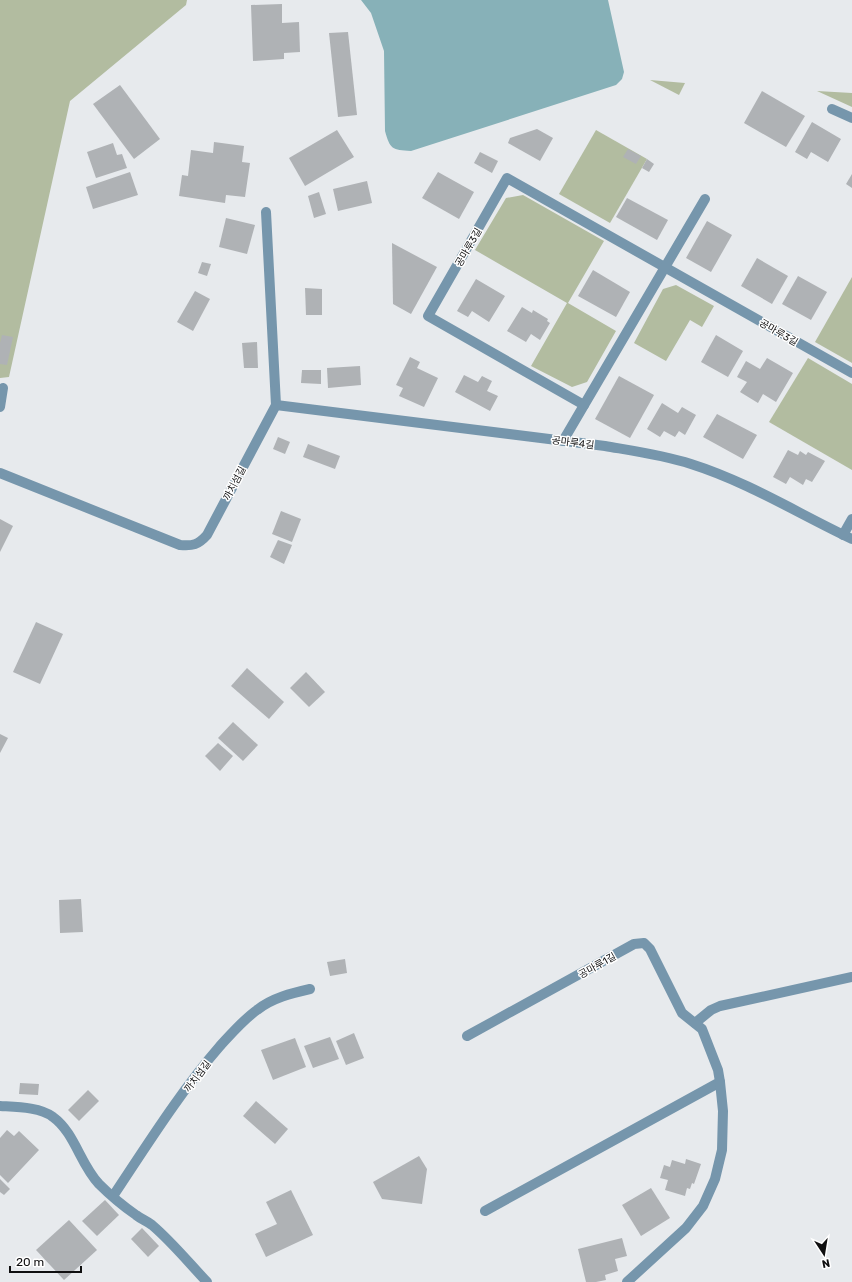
<svg xmlns="http://www.w3.org/2000/svg" width="852" height="1282" font-family="Rubik,'Noto Sans KR',sans-serif">
<rect width="100%" height="100%" fill="#e7eaed"/>
<g fill="#b2bca0">
<polygon points="0,0 187,0 186,5 70,101 9,377 0,378"/>
<polygon points="650,80 685,83 679,95"/>
<polygon points="817,91 852,93 852,107"/>
<polygon points="596,130 647,159 610,223 559,194"/>
<polygon points="523,195 604,241 568,303 616,331 587,382 572,387 531,366 567,303 475,250 506,198"/>
<polygon points="852,277 852,363 815,342"/>
<polygon points="676,285 714,306 702,327 690,320 666,361 634,343 663,289"/>
<polygon points="808,358 852,384 852,470 769,422"/>
</g>
<path fill="#87b1b8" d="M361 0H608L624 72 622 79 616 85 411 151C392 150 390 149 385 131L384 51 371 13Z"/>
<g fill="#afb2b5">
<polygon points="282,4 282,23 299,22 300,52 284,53 284,59 253,61 251,5"/>
<polygon points="348,32 357,115 338,117 329,33"/>
<polygon points="120,85 160,139 134,159 93,104"/>
<polygon points="762,91 805,116 786,147 744,123"/>
<polygon points="812,122 841,139 828,162 811,152 807,159 795,152"/>
<polygon points="537,129 553,138 540,161 508,143 510,138"/>
<polygon points="337,130 354,157 305,186 289,158"/>
<polygon points="214,142 244,146 242,162 250,163 245,197 226,195 225,203 179,196 182,175 188,176 191,150 213,153"/>
<polygon points="113,143 117,155 122,154 127,168 96,178 87,152"/>
<polygon points="628,149 641,156 636,164 623,157"/>
<polygon points="480,152 498,161 492,173 474,163"/>
<polygon points="647,159 654,164 649,172 642,168"/>
<polygon points="130,172 138,195 93,209 86,187"/>
<polygon points="438,172 474,192 459,219 422,198"/>
<polygon points="852,174 852,188 846,184"/>
<polygon points="367,181 372,203 338,211 333,189"/>
<polygon points="319,192 326,214 314,218 308,196"/>
<polygon points="627,198 668,220 657,240 616,217"/>
<polygon points="226,218 255,225 247,254 219,247"/>
<polygon points="707,221 732,235 711,272 686,258"/>
<polygon points="392,243 437,267 411,314 393,304"/>
<polygon points="757,258 788,276 772,304 741,286"/>
<polygon points="202,262 211,264 207,276 198,273"/>
<polygon points="593,270 630,292 616,317 578,296"/>
<polygon points="798,276 827,292 811,320 782,304"/>
<polygon points="476,279 505,296 489,322 472,311 468,317 457,311"/>
<polygon points="305,288 322,289 322,315 306,315"/>
<polygon points="195,291 210,299 193,331 177,322"/>
<polygon points="522,307 532,313 533,310 548,319 547,321 550,323 540,340 531,334 526,342 507,331"/>
<polygon points="2,335 13,337 7,365 0,364 0,343"/>
<polygon points="716,335 743,351 728,377 701,362"/>
<polygon points="257,342 258,368 244,368 242,343"/>
<polygon points="410,357 420,362 417,368 438,378 424,407 399,396 403,388 396,385"/>
<polygon points="767,358 793,373 776,402 763,394 758,403 740,392 747,382 737,377 746,361 760,369"/>
<polygon points="360,366 361,385 328,388 327,368"/>
<polygon points="302,370 321,370 321,384 301,383"/>
<polygon points="464,375 478,382 482,376 492,381 487,391 498,396 490,411 455,392"/>
<polygon points="619,376 654,395 630,438 595,419"/>
<polygon points="662,403 678,413 682,407 696,415 685,435 679,431 675,437 664,431 660,437 647,429"/>
<polygon points="717,414 757,435 743,459 703,437"/>
<polygon points="278,437 290,442 285,454 273,449"/>
<polygon points="308,444 340,456 335,469 303,457"/>
<polygon points="788,450 798,455 800,451 806,455 808,452 825,461 812,482 806,479 803,485 790,477 786,484 773,477"/>
<polygon points="281,511 301,519 292,542 272,534"/>
<polygon points="0,519 13,526 0,552"/>
<polygon points="278,540 292,545 284,564 270,557"/>
<polygon points="36,622 63,634 40,684 13,672"/>
<polygon points="247,668 284,702 269,719 231,686"/>
<polygon points="306,672 325,692 309,707 290,688"/>
<polygon points="233,722 258,745 243,761 218,738"/>
<polygon points="0,734 8,738 0,753"/>
<polygon points="218,743 233,756 220,771 205,756"/>
<polygon points="81,899 83,932 60,933 59,900"/>
<polygon points="345,959 347,973 330,976 327,962"/>
<polygon points="354,1033 364,1058 346,1065 336,1041"/>
<polygon points="330,1037 339,1059 313,1068 304,1046"/>
<polygon points="295,1038 306,1067 273,1080 261,1050"/>
<polygon points="20,1083 39,1084 38,1095 19,1094"/>
<polygon points="88,1090 99,1101 79,1121 68,1110"/>
<polygon points="256,1101 288,1129 275,1144 243,1116"/>
<polygon points="7,1130 14,1136 19,1131 39,1150 8,1183 0,1175 0,1138"/>
<polygon points="419,1156 427,1169 422,1204 382,1199 373,1182"/>
<polygon points="686,1159 701,1164 694,1184 692,1183 690,1189 687,1188 685,1196 665,1190 668,1180 660,1178 664,1165 670,1167 672,1160 685,1164"/>
<polygon points="0,1179 10,1189 4,1195 0,1192"/>
<polygon points="651,1188 670,1218 641,1236 622,1205"/>
<polygon points="291,1190 313,1235 266,1257 255,1234 277,1224 266,1202"/>
<polygon points="105,1200 119,1215 97,1236 82,1221"/>
<polygon points="69,1220 97,1250 64,1280 36,1250"/>
<polygon points="142,1228 159,1246 148,1257 131,1239"/>
<polygon points="622,1238 627,1256 615,1259 618,1271 605,1275 606,1280 596,1282 586,1282 578,1249"/>
</g>
<g fill="none" stroke-linecap="round" stroke-linejoin="round">
<g stroke="#7696ac" stroke-width="10">
<polyline points="832,109 852,118"/>
<path d="M276 405 605 446C634 451 663 455 691 464 748 482 799 514 852 539"/>
<polyline points="584,405 428,316 507,178 852,373"/>
<polyline points="0,407 3,388"/>
<polyline points="563,441 705,199"/>
<path d="M0 473 180 545C193 546 198 545 207 535L276 405 266 212"/>
<polyline points="843,535 852,519"/>
<polyline points="695,1023 711,1010 720,1006 852,977"/>
<polyline points="467,1036 634,944 644,943 650,949 682,1013 702,1029 718,1070 720,1082 485,1211"/>
<path d="M0 1106C16 1107 40 1107 53 1117 75 1133 80 1164 99 1184 110 1195 123 1206 136 1215 141 1219 147 1221 152 1225 172 1242 189 1263 207 1282"/>
<path d="M113 1196C147 1145 180 1092 220 1046 232 1033 243 1020 257 1010 272 998 292 993 310 989"/>
<polyline points="627,1282 686,1228 703,1206 715,1179 722,1150 723,1111 720,1082"/>
</g>
</g>
<g text-anchor="middle" stroke-width="3" stroke-linejoin="round" paint-order="stroke">
<g font-size="10" fill="#0f0f10" stroke="#fff">
<text transform="translate(468 247) rotate(-60)" y="4">공마루3길</text>
<text transform="translate(779 332) rotate(30)" y="4">공마루3길</text>
<text transform="translate(573 442) rotate(7)" y="4">공마루4길</text>
<text transform="translate(234 483) rotate(-62)" y="4">까치섬길</text>
<text transform="translate(597 965) rotate(-29)" y="4">공마루1길</text>
<text transform="translate(197 1076) rotate(-53)" y="4">까치섬길</text>
</g>
</g>
<g transform="translate(824 1254) rotate(168)" stroke="#ffffff" stroke-width="3" paint-order="stroke">
<path d="M0-3L7 15L0 10L-7 15Z" fill="#0f0f10"/>
<text y="-6" font-size="11" font-weight="bold" text-anchor="middle" fill="#0f0f10">N</text>
</g>
<path d="M10 1266v6h71v-6" fill="none" stroke="#0f0f10" stroke-width="2"/>
<text x="16" y="1266" font-size="12" fill="#0f0f10" stroke="#ffffff" stroke-width="3" paint-order="stroke">20 m</text>
</svg>
